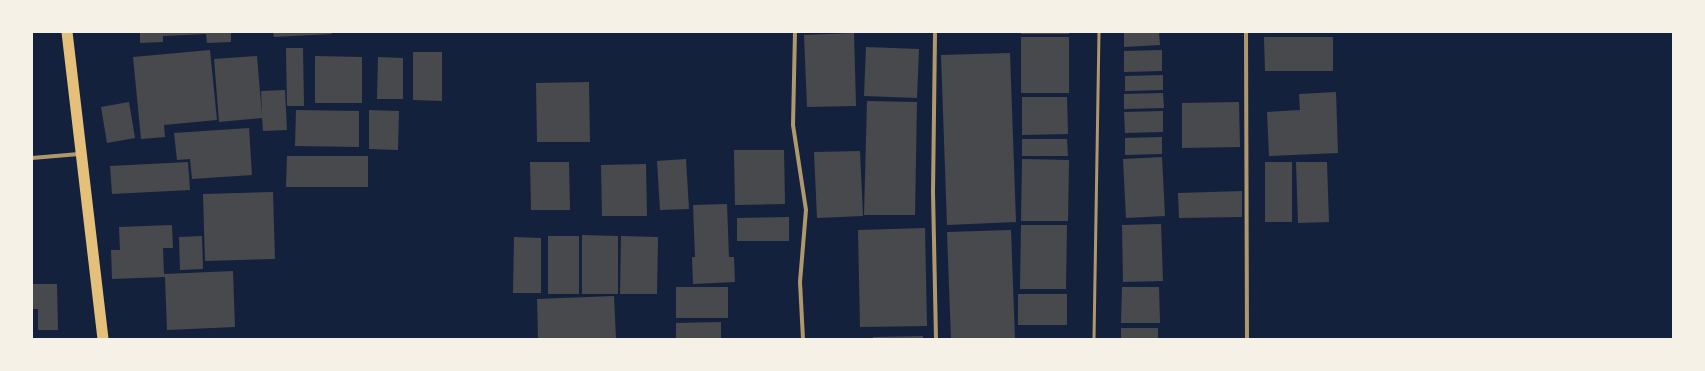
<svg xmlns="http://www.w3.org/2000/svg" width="1705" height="371" font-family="Cabin,sans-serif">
<rect width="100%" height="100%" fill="#14213d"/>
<g fill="#48494c">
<polygon points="140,32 231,32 231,42 207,43 206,34 163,36 163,42 140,43"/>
<polygon points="273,32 331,32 332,34 274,37"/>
<rect x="1021" y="32" width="48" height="2"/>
<polygon points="1159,32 1160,45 1124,47 1124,33"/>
<polygon points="854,33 856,106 807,107 804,35"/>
<rect x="1021" y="37" width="48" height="56"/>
<polygon points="1264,37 1333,37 1333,71 1265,71"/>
<polygon points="866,47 919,49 917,98 864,96"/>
<polygon points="286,48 303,48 304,106 287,106"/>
<polygon points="210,50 217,120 164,125 165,137 141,139 133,57"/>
<polygon points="1162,50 1162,71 1124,72 1124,51"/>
<polygon points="413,52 442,52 442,101 413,100"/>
<polygon points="1010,53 1016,222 947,225 941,55"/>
<polygon points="257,56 262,116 261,91 285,90 287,130 263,131 262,118 219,122 214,59"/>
<polygon points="315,56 362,57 362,103 315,103"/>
<polygon points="378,57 403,58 403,99 377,99"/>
<polygon points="1163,75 1163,90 1125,91 1125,76"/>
<polygon points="589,82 590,142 537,142 536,83"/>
<polygon points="1336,92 1338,153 1269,156 1267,112 1300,110 1299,94"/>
<polygon points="1163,93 1164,108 1124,109 1124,94"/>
<polygon points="1022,97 1067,97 1068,134 1022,135"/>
<polygon points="867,101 917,102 915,215 864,215"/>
<polygon points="129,102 135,138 107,143 101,107"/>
<polygon points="1239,102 1240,147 1182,148 1182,103"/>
<polygon points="296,110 359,111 359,147 295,146"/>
<polygon points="369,110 399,111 398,150 369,149"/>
<polygon points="1163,111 1163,132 1125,133 1124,112"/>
<polygon points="249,128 252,175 192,179 190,159 177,160 174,133"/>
<polygon points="1162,137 1162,154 1125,155 1125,138"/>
<polygon points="1022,139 1067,139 1068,156 1022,156"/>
<polygon points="734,150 784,150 785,204 735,205"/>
<polygon points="860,151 863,216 817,218 814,152"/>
<polygon points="287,156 368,156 368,187 286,187"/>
<polygon points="1162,157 1165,216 1126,218 1123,159"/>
<polygon points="686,159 689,209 660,210 657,161"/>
<polygon points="1022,159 1069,160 1068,221 1021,221"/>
<polygon points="188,162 190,190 112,194 110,166"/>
<polygon points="530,162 569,162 570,210 531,210"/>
<rect x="1265" y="162" width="27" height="60"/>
<polygon points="1296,162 1327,162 1329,222 1298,223"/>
<polygon points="646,164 647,216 602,216 601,165"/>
<polygon points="1242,191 1242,217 1179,218 1178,193"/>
<polygon points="273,192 275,259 205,261 203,194"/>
<polygon points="727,204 729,257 734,257 735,282 693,284 692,257 695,257 693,205"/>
<polygon points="789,217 789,241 737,241 737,218"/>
<polygon points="1161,224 1163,281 1123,282 1122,225"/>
<polygon points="172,225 173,248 163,248 164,274 233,271 235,327 167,330 165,277 112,279 111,250 120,250 119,227"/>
<polygon points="1021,225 1067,225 1066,289 1020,289"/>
<polygon points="925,228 927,326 860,327 858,230"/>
<polygon points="1011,230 1015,339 951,339 947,232"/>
<polygon points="582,235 618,236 618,294 582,294"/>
<polygon points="202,236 203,269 180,270 179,237"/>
<rect x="548" y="236" width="31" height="58"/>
<polygon points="621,236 658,237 657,294 620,294"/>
<polygon points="514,237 541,238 541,293 513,293"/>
<polygon points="32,284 57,284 58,330 38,330 38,309 32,309"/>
<rect x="676" y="287" width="52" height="31"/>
<polygon points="1122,287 1159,287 1160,323 1121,323"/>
<rect x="1018" y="294" width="49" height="31"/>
<polygon points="614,296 616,339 538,339 537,299"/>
<polygon points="721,322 721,339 676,339 676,323"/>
<rect x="1121" y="328" width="37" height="11"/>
<polygon points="923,336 923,339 873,339 873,337"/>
</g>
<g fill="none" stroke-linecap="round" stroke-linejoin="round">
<polyline stroke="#b1986c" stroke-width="3" points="1094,339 1099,32"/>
<g stroke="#b1986c" stroke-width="4">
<polyline points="795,32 793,125 806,210 800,282 803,339"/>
<polyline points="1246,32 1247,339"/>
<polyline points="935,34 933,192 936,339"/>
<polyline points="32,158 79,154"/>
</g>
<polyline stroke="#e5c07b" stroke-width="11" points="67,32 103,339"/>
</g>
<rect width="1705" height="371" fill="none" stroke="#f6f1e7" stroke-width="66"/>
</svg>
